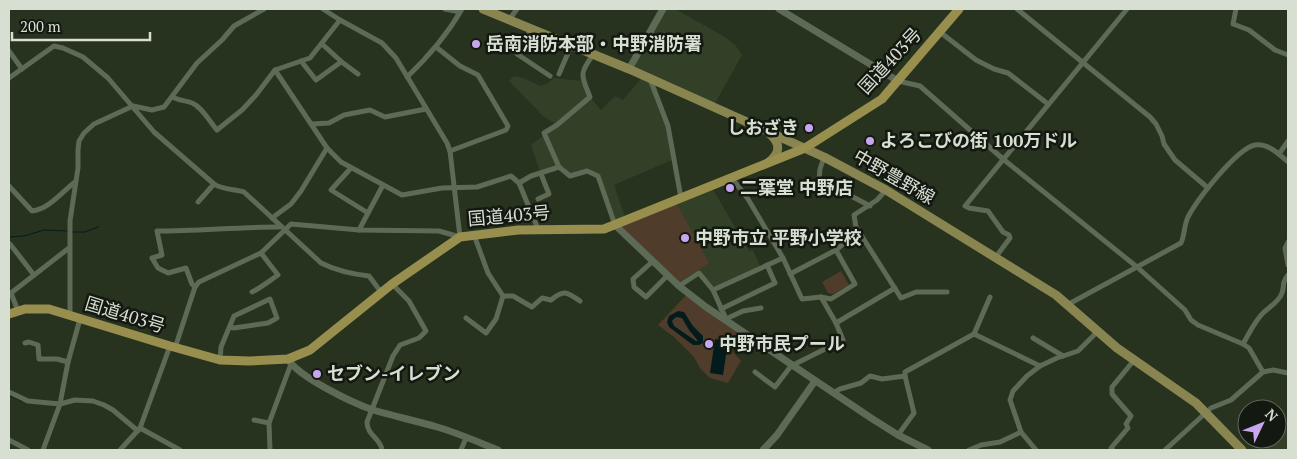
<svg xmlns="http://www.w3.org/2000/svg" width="1297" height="459" font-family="'PT Serif','Noto Sans JP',serif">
<rect width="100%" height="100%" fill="#27321f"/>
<g fill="#324028">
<polygon points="663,9 675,9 725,37 736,46 742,55 713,107 651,80 659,98 674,159 614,185 626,220 711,186 749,251 753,250 761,268 713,290 699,273 679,286 615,225 598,176 587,171 570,176 559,168 541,174 531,145 557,125 543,116 509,81 514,76 526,79 540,86 547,84 554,78 582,81 590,97 601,110 615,96 623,100 643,76 629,69"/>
<polygon points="1280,425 1288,430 1288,450 1266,450 1272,439 1277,439 1277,431"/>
</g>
<g fill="#503c2a">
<polygon points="676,203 709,263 680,282 620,227"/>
<polygon points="841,271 849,285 833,294 828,293 822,282"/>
<polygon points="688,293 744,334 732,351 741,361 728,383 710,378 700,368 694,357 674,337 658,325"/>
</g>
<g fill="#021c1e" fill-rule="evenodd">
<path d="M678 311 684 312 693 326 703 336V343L699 345H693L669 327 667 322 669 316ZM676 317 682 318 689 330 698 341H696L674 326 672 321Z"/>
<polygon points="715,339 728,342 723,375 710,373"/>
</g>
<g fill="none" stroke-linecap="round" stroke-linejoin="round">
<g stroke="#021c1e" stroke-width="1">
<polyline points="72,232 85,232 98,227"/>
<polyline points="9,237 24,236 44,230 68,231"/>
<polyline points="9,395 22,401"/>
</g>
<g stroke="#5d6a55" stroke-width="5">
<polyline points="445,9 460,12"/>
<polyline points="1017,9 1150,117 1156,124 1162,136 1164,144 1175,160 1208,188"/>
<polyline points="1236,9 1233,24 1249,30 1275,50 1288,55"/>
<polyline points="509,20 517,9"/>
<polyline points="531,30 517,50 517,54 550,76"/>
<polyline points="940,32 976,60 994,69 1008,73 1048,104"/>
<polyline points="322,44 343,63 358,74"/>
<polyline points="436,47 460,66 478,75 508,126 506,130 450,151"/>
<polyline points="9,51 22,69"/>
<path d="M593 55C578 75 582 76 590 97L557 125 544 133 559 167 570 176 587 171 598 176 615 225"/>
<polyline points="301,61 316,80 341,62"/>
<polyline points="275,70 327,148 341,162 402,195 442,188 477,187 511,176 519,183 531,176 559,167"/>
<polyline points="559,74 571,46"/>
<path d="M407 77C428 57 447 35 462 9"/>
<path d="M9 78 54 46 63 48 83 57 108 78 154 132 214 184C223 190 234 189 244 192L321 263C337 271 351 274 369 276L381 292"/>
<polyline points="650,79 668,126 681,198"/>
<polyline points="898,81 920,86 1003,159 1137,267 1185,310 1191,320 1198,325 1243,344 1249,348 1263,372"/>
<path d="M173 97C179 101 185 100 192 103 202 107 210 122 217 130L242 110 256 95 275 70 310 58 340 20"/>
<polyline points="312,124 329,123 344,115 370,110 385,117 426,109"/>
<polyline points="1279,154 1288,141"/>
<polyline points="824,157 820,169 819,179 870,206"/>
<polyline points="351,168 331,190 368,213"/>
<polyline points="731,177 748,199 783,258 802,299 821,297 831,299 855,284 836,250 851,237 856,227 854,215 877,200 886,190"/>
<polyline points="519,183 538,229"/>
<path d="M9 186 32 211C48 210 63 191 75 182"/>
<polyline points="538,199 549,194 541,174"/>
<polyline points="198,202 214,184"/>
<polyline points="272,218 291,204 301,191 327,148"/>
<polyline points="856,227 901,298 916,292 947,292"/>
<polyline points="359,230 383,185"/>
<path d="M474 235 488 273 503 296H513L532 307 542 298 551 300C564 289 567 292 580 301"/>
<polyline points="1288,242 1285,248 1288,265"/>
<polyline points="9,245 10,244 34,275"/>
<polyline points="995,258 1010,238 1009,235 1003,232 988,211 969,208 965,206 1127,9"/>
<polyline points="653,261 633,279 634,287 646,297 668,275"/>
<polyline points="790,274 836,250"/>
<polyline points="679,286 699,273 713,290 727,321"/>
<path d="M195 287 192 284 186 268 168 273 158 268 152 258 162 255 157 231C198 231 238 227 279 227"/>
<polyline points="713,290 783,258"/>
<path d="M252 292C262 287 269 281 278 275L261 253"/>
<polyline points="821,297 836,323 895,288"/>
<path d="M1067 305 1181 243C1185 234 1184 225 1188 217 1197 200 1236 149 1255 145 1268 143 1279 154 1288 162"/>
<polyline points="721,309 775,283 767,265"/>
<polyline points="18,311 11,293 69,248"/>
<polyline points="70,315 70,221 78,168 78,150 79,141 84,133 94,124 133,106 152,110 164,107 197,63 222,40 234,26 264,9"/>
<polyline points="466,318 486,333 496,319 503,296"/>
<polyline points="726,319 743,311 761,308"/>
<polyline points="974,334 990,297"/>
<polyline points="1033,338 1063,356"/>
<polyline points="25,343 29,342 38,345 39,359 57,359 68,362"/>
<path d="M1243 344C1249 334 1254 322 1263 313 1269 307 1279 302 1282 293 1285 284 1281 284 1288 275"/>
<polyline points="175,348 195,287 199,282 261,253 291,224 359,230 439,231 460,237 450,151 447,143 396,58 382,43 340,20 323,9"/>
<polyline points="220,360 221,347 234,316 270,299 277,318 268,323 234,328 230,327"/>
<polyline points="755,372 775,387 791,366 843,340 836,323"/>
<polyline points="9,392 28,401 60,404 75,400 93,401 104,405 113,410 138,431"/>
<polyline points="833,393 840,389 861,383 870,376 882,379 905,376 905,372 974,334 1040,366"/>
<polyline points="254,420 269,423"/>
<polyline points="140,428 180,450"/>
<polyline points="898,435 914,413 905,376"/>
<polyline points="9,440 28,450"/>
<polyline points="43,450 60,404 68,362 80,319"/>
<polyline points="120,450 140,428 170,346"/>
<polyline points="270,450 269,423 291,364"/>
<path d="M382 450C381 438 367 436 367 422L393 356 400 345 419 338 426 331 409 301 392 284"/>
<polyline points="461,450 466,438"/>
<polyline points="969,450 981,445 1000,442 1021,432"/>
<polyline points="1036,450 1021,432 1010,400 1013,391 1027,376 1040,366 1057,358 1078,351 1097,332"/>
<polyline points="1113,450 1111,448 1128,428 1126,424 1131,416 1112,394 1112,387 1135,359"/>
<polyline points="1165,450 1211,408 1231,400 1263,372 1273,370 1288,373"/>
</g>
<g stroke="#5d6a55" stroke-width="7">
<polyline points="779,9 898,81"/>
<polyline points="629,69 663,9"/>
<polyline points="615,225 679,286 706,307 871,418 898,435 928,450"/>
<path d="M288 359C298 377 353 403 373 410 394 416 416 421 437 427 458 433 478 442 498 450"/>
<polyline points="763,450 777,435 815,381"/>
</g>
<g stroke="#898550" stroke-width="9">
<polyline points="483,9 629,69 727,113 824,157 886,190 1056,295 1117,348 1196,403 1242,450"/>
<path d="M769 162C780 153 781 144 770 134"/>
</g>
<polyline stroke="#988e4e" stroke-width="9" points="9,314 25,309 49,309 170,346 220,360 249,361 288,359 310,350 392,284 460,237 518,230 604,229 805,148 882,99 959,9"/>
</g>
<g fill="#c8a6ef" stroke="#131810" stroke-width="2">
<circle cx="476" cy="44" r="5"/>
<circle cx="809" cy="128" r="5"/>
<circle cx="870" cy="141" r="5"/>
<circle cx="730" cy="188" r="5"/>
<circle cx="685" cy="238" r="5"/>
<circle cx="709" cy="344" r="5"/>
<circle cx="317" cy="374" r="5"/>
</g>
<g text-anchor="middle" stroke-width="5" stroke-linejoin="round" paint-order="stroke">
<g font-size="18" font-weight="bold" fill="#d7ded2" stroke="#131810" text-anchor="start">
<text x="486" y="50">岳南消防本部・中野消防署</text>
<text x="799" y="134" text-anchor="end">しおざき</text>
<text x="880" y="147">よろこびの街 100万ドル</text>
<text x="740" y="194">二葉堂 中野店</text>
<text x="695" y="244">中野市立 平野小学校</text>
<text x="719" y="350">中野市民プール</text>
<text x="327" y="380">セブン-イレブン</text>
</g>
<g font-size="18" fill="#d7ded2" stroke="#131810">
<text transform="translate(890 61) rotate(-47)" y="6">国道403号</text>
<text transform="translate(894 177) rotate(30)" y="6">中野豊野線</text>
<text transform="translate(509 216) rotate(-5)" y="6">国道403号</text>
<text transform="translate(125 315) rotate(17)" y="6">国道403号</text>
</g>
</g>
<rect width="1297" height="459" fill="none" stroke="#d7ded2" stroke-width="20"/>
<g transform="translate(1262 424) rotate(47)"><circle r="24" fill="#131810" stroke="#61675e"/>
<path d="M0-4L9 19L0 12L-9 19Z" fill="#c8a6ef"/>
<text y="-8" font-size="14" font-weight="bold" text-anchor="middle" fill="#d7ded2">N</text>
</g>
<path d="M12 32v8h138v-8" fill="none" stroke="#d7ded2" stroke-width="2.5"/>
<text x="20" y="32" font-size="15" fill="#d7ded2" stroke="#131810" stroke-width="4" paint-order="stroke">200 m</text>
</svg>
